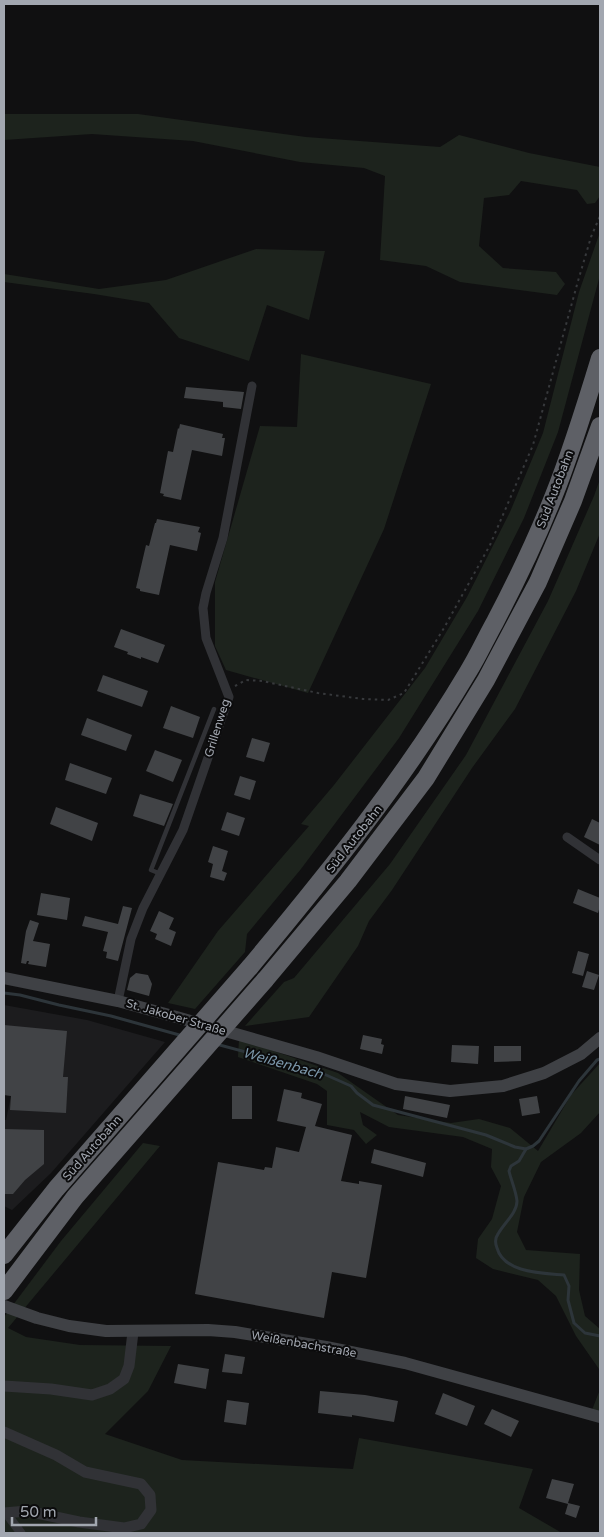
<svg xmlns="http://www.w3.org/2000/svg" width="604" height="1537" font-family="'Varela Round',sans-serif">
<rect width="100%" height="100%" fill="#101011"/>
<polygon fill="#1c1c1e" points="4,1005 87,1020 165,1042 51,1173 12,1210 4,1206 4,1120 6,1120 11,1096 4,1095"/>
<g fill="#1d231d">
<polygon points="4,114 138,114 306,137 440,147 459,135 529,153 600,167 600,196 595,203 587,204 577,190 521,181 509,195 484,198 479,246 503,268 556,272 565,284 557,295 460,282 426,266 380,260 385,176 364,168 300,162 193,141 92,134 4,140"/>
<polygon points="600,232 600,275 558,432 524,518 478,611 399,738 301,869 247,934 245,952 195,1009 168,1003 218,931 309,826 301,824 334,785 425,668 467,597 510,512 543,433 579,292"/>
<polygon points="256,249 325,251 309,320 267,305 249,361 179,338 149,303 94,294 4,282 4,274 99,289 166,280"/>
<polygon points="301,354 431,384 384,529 308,693 226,670 215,646 215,582 260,426 297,427"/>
<polygon points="600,479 600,533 576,591 515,709 472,768 392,890 369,921 358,946 309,1017 245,1026 284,982 294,978 390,864 466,755 548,601 594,496"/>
<polygon points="239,1039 338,1073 398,1115 451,1123 479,1119 510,1128 538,1151 571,1095 600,1063 600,1112 581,1133 541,1162 524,1197 517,1232 526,1250 580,1254 579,1290 585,1316 600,1329 600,1412 592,1410 599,1392 599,1369 576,1336 556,1296 538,1280 493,1269 476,1258 478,1239 492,1219 501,1186 491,1167 492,1149 463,1137 389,1127 360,1112 363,1125 377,1135 366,1144 354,1130 327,1125 327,1091 317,1084 238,1057"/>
<polygon points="143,1143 160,1146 8,1328 26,1337 80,1345 171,1346 148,1391 105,1434 182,1460 353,1469 359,1438 533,1469 519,1508 562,1533 4,1533 4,1317 61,1241"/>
</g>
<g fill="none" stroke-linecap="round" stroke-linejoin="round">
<g stroke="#2d353a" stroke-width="3">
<polyline points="4,993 20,995 59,1005 111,1016 183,1036"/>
<polyline points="216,1044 317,1071 351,1086 357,1093 373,1105 486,1135 515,1147 526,1149 533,1146 539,1141 579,1081 597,1060 600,1059"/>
<path d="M526 1149 519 1161 511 1166 509 1171C511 1180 516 1191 517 1201 517 1213 504 1223 498 1234 495 1238 495 1243 497 1248 504 1273 542 1273 564 1275L569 1286 568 1300 574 1323 585 1333 600 1336"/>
</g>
</g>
<g fill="#414346">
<polygon points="186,387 244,392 241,409 223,407 223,402 184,398"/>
<polygon points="180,424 223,434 222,438 225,438 222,456 192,450 181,500 163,496 164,494 160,493 168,451 173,452 178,428 179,429"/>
<polygon points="157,519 200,527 198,532 201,533 197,551 170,545 159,595 140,591 140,589 136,588 146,545 149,546 155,523 156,523"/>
<polygon points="121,629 165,645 158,663 141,657 141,659 127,654 128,652 114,647"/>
<polygon points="103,675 148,691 142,707 97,691"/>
<polygon points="171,706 200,717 193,738 163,728"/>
<polygon points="87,718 132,735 126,751 81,735"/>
<polygon points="252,738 270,743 264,762 246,757"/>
<polygon points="155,750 182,760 173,782 146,771"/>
<polygon points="70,763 112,778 106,794 65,780"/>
<polygon points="240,776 256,781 250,800 234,795"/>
<polygon points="140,794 173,804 164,826 133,816"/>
<polygon points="56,807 98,823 92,841 50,824"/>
<polygon points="227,812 245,818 239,836 221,830"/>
<polygon points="592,819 600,823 600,845 584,837"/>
<polygon points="213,846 228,851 222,871 227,873 224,881 210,877 213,864 208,862"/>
<polygon points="578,889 600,898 600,906 598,913 573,903"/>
<polygon points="41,893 70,898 67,920 37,915"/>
<polygon points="123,906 132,908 118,961 106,958 107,952 103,951 108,932 82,926 85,916 118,924"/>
<polygon points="159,911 174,918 169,929 176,932 171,946 155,939 157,934 150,931"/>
<polygon points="30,920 39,923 33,941 50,944 46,967 28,964 29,961 27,961 26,964 21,963 26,931"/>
<polygon points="578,951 589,954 583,976 572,973"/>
<polygon points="587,971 599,975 594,990 582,987"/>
<polygon points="136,973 148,975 152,984 149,996 127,990 130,978"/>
<polygon points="4,1025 67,1031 63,1077 68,1077 66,1113 10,1110 11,1096 4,1095"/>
<polygon points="363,1035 382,1039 381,1044 384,1045 382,1054 360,1049"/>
<polygon points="452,1045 479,1046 478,1064 451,1062"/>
<polygon points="494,1046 521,1046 521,1061 494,1062"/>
<rect x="232" y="1086" width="20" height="33"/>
<polygon points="284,1089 302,1093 301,1098 322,1104 315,1126 352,1135 341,1181 359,1184 359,1181 382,1185 366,1278 332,1272 324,1318 195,1294 218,1162 264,1170 265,1167 272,1168 276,1147 299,1152 306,1127 277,1121"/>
<polygon points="405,1096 450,1105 447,1118 403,1109"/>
<polygon points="537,1096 540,1113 522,1116 519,1099"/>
<polygon points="4,1129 44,1130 44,1164 25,1180 13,1194 4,1194"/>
<polygon points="374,1149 426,1163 423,1177 371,1163"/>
<polygon points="225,1354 245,1357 242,1374 222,1372"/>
<polygon points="178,1364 209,1369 206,1389 174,1383"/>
<polygon points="320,1391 365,1395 398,1401 394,1422 352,1415 352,1417 318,1413"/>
<polygon points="443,1393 475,1406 467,1426 435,1414"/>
<polygon points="227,1400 249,1403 246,1425 224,1422"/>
<polygon points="492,1409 519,1421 511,1437 484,1424"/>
<polygon points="552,1479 574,1484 568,1503 580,1506 576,1518 565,1514 568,1504 546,1498"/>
</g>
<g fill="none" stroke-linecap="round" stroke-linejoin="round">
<polyline stroke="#37393c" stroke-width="2" stroke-dasharray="2.5 4" stroke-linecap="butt" points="235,686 246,680 262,681 318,693 363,699 388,700 404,693 444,628 490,545 533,445 578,281 591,237 600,216"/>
<polyline stroke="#313236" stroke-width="4.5" points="161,874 151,870 214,709"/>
<g stroke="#313236" stroke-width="9">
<polyline points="567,837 600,860"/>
<polyline points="118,1001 131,939 143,908 183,830 229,697 206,638 203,608 206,593 223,538 252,386"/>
<polyline points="6,1513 21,1533"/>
</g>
<g stroke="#313236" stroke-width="11">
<polyline points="4,1386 51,1389 92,1395 110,1389 124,1379 129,1366 133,1332"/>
<polyline points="4,1432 56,1455 85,1472 141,1484 150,1495 151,1510 141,1524 124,1528 79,1522 27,1511 4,1513"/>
</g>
<g stroke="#3f4145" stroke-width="12">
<polyline points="4,978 118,1001 180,1018 316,1057 396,1084 450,1091 503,1086 544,1073 581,1054 600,1038"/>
<polyline points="4,1306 37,1318 69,1326 106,1331 208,1330 235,1332 326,1347 405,1363 600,1417"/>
</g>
<g stroke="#5e6066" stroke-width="18">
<path d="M250 967C329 872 405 778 468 672 478 656 486 638 495 622 517 580 537 538 554 495 572 450 586 404 600 358"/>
<polyline points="265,980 348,881 426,778 486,680 538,582 573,501 600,426"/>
</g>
<g stroke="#5e6066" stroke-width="18">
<polyline points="4,1255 56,1189 250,967"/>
<polyline points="4,1291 75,1197 265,980"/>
</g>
</g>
<g text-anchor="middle" stroke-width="4" stroke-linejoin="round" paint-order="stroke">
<g font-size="12" fill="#a2a7b0" stroke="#0b0b0c">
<text transform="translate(555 489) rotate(-69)" y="4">Süd Autobahn</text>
<text transform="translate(217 728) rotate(-73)" y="4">Grillenweg</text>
<text transform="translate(354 839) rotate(-52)" y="4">Süd Autobahn</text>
<text transform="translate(176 1017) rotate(16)" y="4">St. Jakober Straße</text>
<text transform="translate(92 1148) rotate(-49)" y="4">Süd Autobahn</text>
<text transform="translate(304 1344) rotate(10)" y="4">Weißenbachstraße</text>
</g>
<g font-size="14" font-style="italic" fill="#7b96a9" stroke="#0b0b0c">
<text transform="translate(283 1063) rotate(16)" y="5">Weißenbach</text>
</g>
</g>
<rect width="604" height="1537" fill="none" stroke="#a2a7b0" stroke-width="10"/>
<path d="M12 1517v8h84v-8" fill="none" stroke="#a2a7b0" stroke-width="2.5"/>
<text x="20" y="1517" font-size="15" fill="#a2a7b0" stroke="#0b0b0c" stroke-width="4" paint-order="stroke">50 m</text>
</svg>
